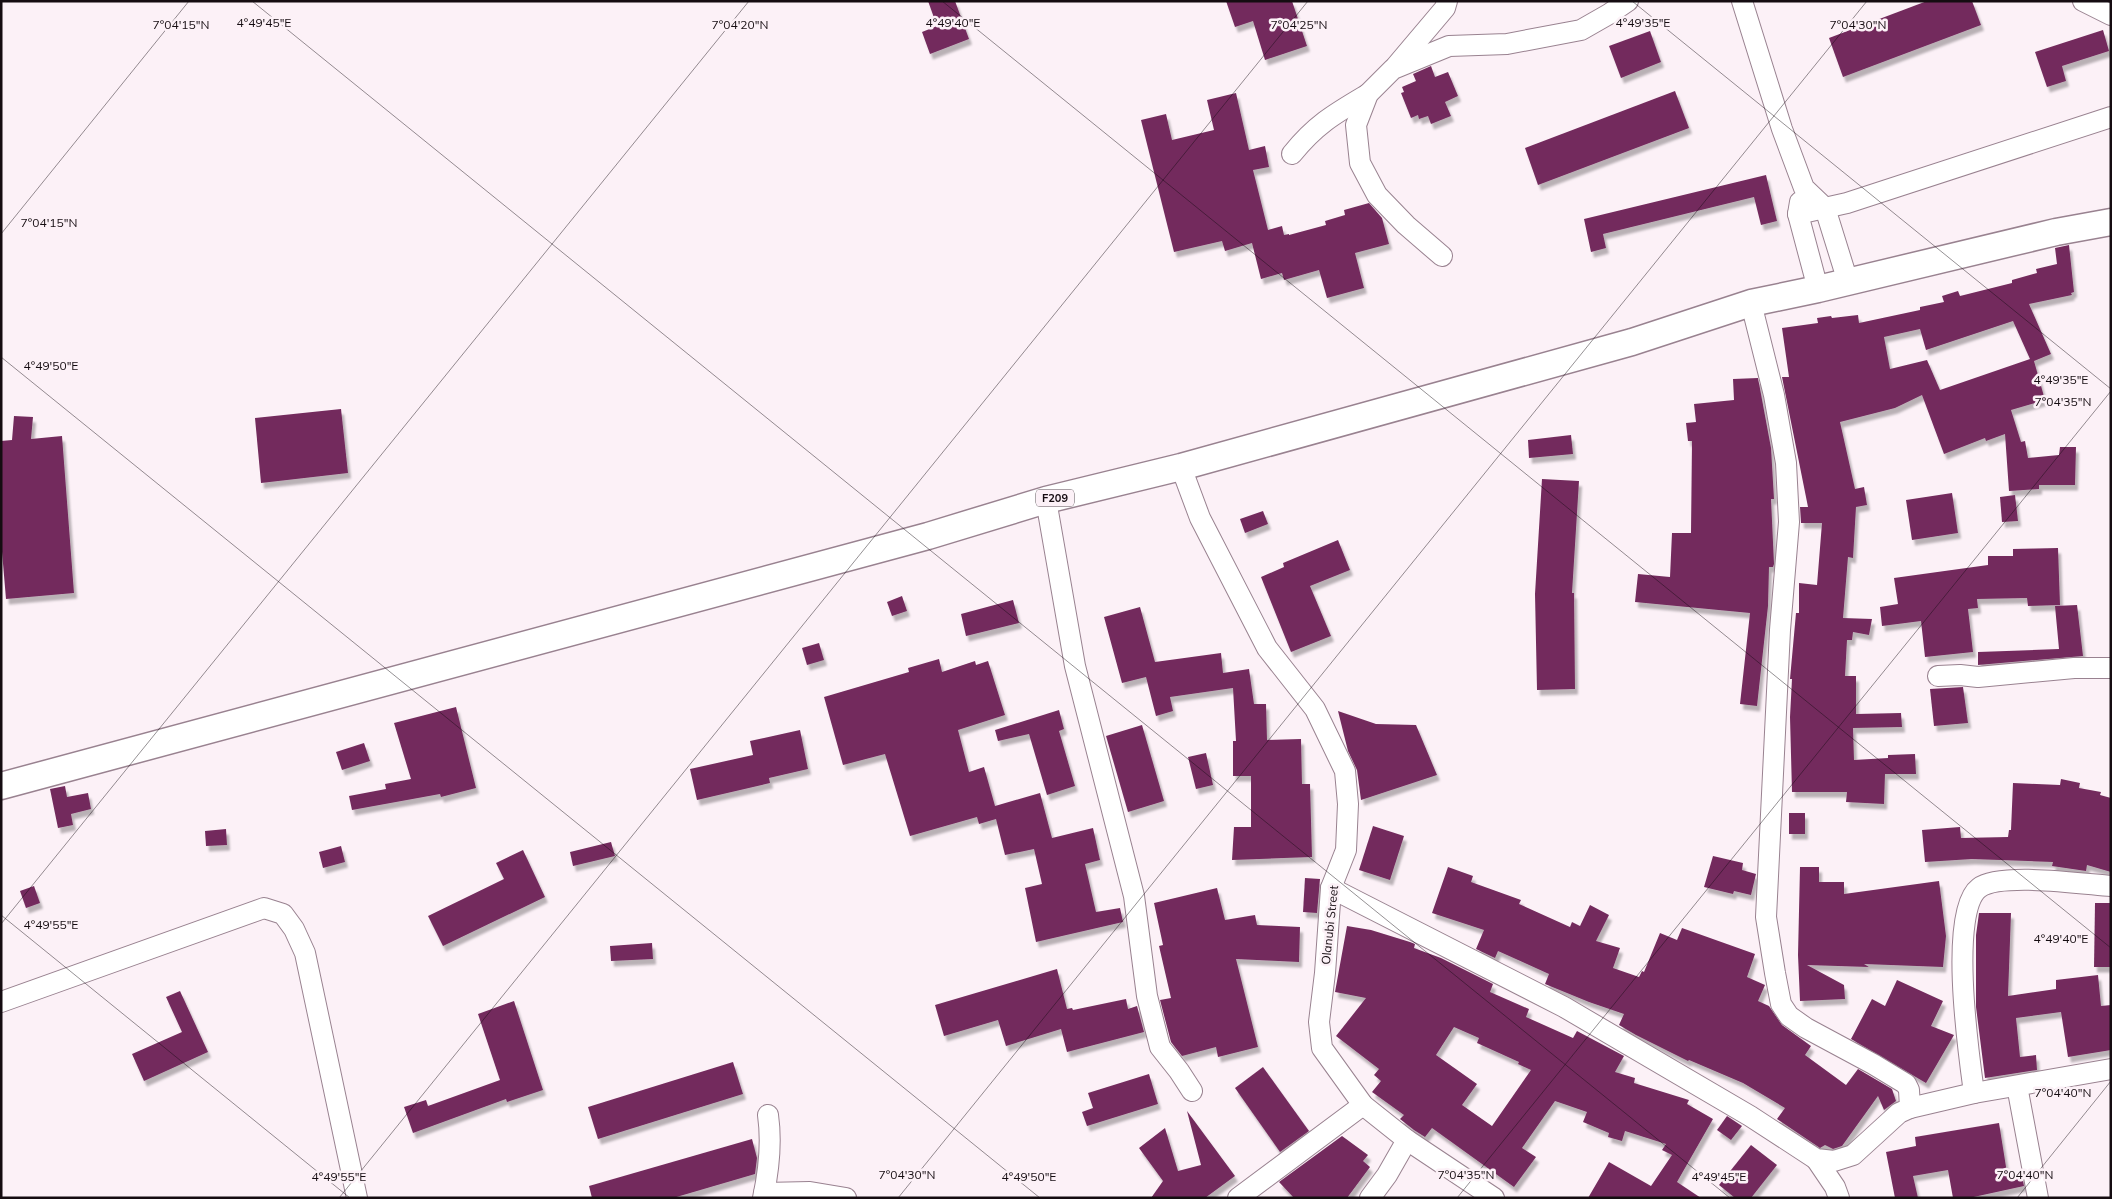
<svg xmlns="http://www.w3.org/2000/svg" width="2112" height="1199" font-family="Mulish,sans-serif">
<defs>
<filter id="shadow"><feDropShadow dx="3" dy="5.5" stdDeviation="1" flood-color="#0004"/></filter>
</defs>
<rect width="100%" height="100%" fill="#fcf1f7"/>
<g fill="#732b5d" fill-rule="evenodd" filter="url(#shadow)">
<polygon points="928,1 955,1 969,39 930,54 922,32 937,26"/>
<polygon points="1226,1 1292,1 1307,46 1265,60 1253,21 1235,27"/>
<polygon points="1927,1 1972,1 1981,25 1843,77 1829,38"/>
<polygon points="2103,30 2109,51 2062,66 2066,81 2047,87 2035,52"/>
<polygon points="1650,31 1661,62 1621,78 1609,46"/>
<polygon points="1431,66 1435,77 1448,72 1458,96 1445,102 1451,116 1431,124 1428,116 1419,119 1418,115 1411,118 1401,93 1404,92 1402,87 1416,81 1413,74"/>
<polygon points="1675,91 1689,128 1538,185 1525,148"/>
<polygon points="1236,93 1249,150 1265,146 1269,167 1253,170 1268,230 1282,226 1284,235 1289,234 1289,235 1326,225 1325,221 1345,215 1344,210 1369,203 1382,218 1389,244 1355,253 1364,288 1327,298 1319,270 1284,280 1282,273 1261,279 1252,243 1225,251 1222,241 1174,252 1141,120 1166,114 1172,140 1214,130 1207,100"/>
<polygon points="1766,175 1777,221 1761,225 1754,197 1603,234 1606,248 1591,252 1584,219"/>
<path d="M2069 245 2074 292 2071 293 2072 295 2029 304 2051 354 2034 361 2045 400 2011 410 2021 442 2025 441 2028 458 2059 455 2060 447H2076L2075 485H2039V489L2009 491 2005 434 1986 441 1985 438 1944 454 1922 395 1895 408 1840 422 1855 489 1864 487 1867 505 1856 507 1853 558 1848 557 1843 618 1872 619 1869 635 1853 632 1852 640H1847L1845 676H1856V714L1901 713 1902 727 1853 728 1854 760 1888 758V755L1915 754 1916 774H1885L1884 804 1846 802 1847 792H1792L1790 717 1792 679H1790L1796 613H1799V583L1817 585 1822 523H1801L1800 507H1808L1782 377H1789L1782 328 1818 323 1817 318 1831 316 1832 318 1858 315 1859 323 1920 310V307L1944 302 1942 296 1958 291 1960 296 2012 283V280L2037 273 2036 269 2057 264 2055 248ZM2013 321 2030 359 1940 390 1927 360 1890 369 1884 337 1920 329 1926 350Z"/>
<polygon points="1758,378 1771,448 1774,499 1771,499 1774,564 1773,567 1769,567 1768,606 1757,706 1740,704 1750,613 1635,602 1638,574 1670,577 1672,533 1691,533 1692,441 1688,441 1686,423 1696,422 1694,404 1734,400 1733,379"/>
<polygon points="341,409 348,473 261,483 255,418"/>
<polygon points="14,416 33,417 31,439 62,436 74,593 6,599 1,540 1,441 12,440"/>
<polygon points="1571,435 1573,454 1529,458 1528,440"/>
<polygon points="1542,479 1579,481 1572,593 1574,593 1575,689 1537,690 1535,594"/>
<polygon points="1952,493 1958,533 1912,540 1906,500"/>
<polygon points="2015,495 2018,521 2002,522 2000,497"/>
<polygon points="1263,511 1268,524 1245,533 1240,519"/>
<polygon points="1338,540 1350,570 1310,586 1331,636 1291,652 1261,577 1284,567 1283,563"/>
<polygon points="2058,548 2060,605 2028,606 2027,598 1977,599 1978,608 1968,609 1973,652 1925,657 1921,621 1882,626 1880,607 1898,604 1894,578 1988,565 1988,556 2013,556 2013,549"/>
<polygon points="902,596 907,611 892,616 887,602"/>
<polygon points="1013,600 1019,623 966,636 961,614"/>
<polygon points="2077,605 2083,656 1978,665 1978,652 2059,649 2055,606"/>
<polygon points="1140,607 1155,662 1221,653 1223,673 1249,669 1254,704 1266,704 1267,740 1301,739 1302,784 1310,784 1312,857 1232,860 1234,827 1251,827 1251,776 1233,776 1233,741 1236,741 1233,688 1170,697 1173,711 1156,716 1146,677 1122,683 1104,617"/>
<polygon points="819,643 824,660 807,665 802,648"/>
<polygon points="939,659 942,672 975,661 976,665 988,661 1005,715 958,730 969,772 984,767 995,806 1040,793 1052,838 1093,828 1100,860 1085,864 1096,912 1120,908 1123,922 1036,942 1025,888 1042,884 1034,849 1005,855 996,819 979,824 977,817 910,836 885,754 843,765 824,697 909,672 908,668"/>
<polygon points="1963,687 1968,723 1934,726 1930,689"/>
<polygon points="456,707 476,788 441,797 440,794 352,810 349,796 386,789 385,784 411,779 394,723"/>
<polygon points="1059,710 1064,729 1059,731 1075,786 1047,795 1029,734 998,741 995,730"/>
<polygon points="1338,711 1376,724 1416,725 1437,775 1361,800 1357,770 1348,751"/>
<polygon points="1142,725 1164,801 1128,812 1106,736"/>
<polygon points="800,730 808,769 769,778 770,783 697,800 690,769 753,755 750,741"/>
<polygon points="364,743 370,761 342,770 336,752"/>
<polygon points="1206,753 1213,785 1196,789 1188,757"/>
<polygon points="2061,779 2080,783 2079,788 2101,792 2100,795 2111,798 2111,872 2087,865 2086,871 2052,866 2053,862 1972,859 1925,862 1922,830 1960,827 1961,838 2008,837 2009,830 2011,830 2013,783 2060,785"/>
<polygon points="65,786 67,797 88,793 91,809 71,814 73,825 58,828 50,789"/>
<rect x="1789" y="813" width="16" height="21"/>
<polygon points="1373,826 1404,836 1390,880 1359,870"/>
<polygon points="226,829 227,845 206,846 205,831"/>
<polygon points="611,842 615,856 573,866 570,852"/>
<polygon points="341,846 345,862 323,868 319,852"/>
<polygon points="523,850 545,897 443,946 428,916 504,879 496,863"/>
<polygon points="1713,856 1743,863 1742,870 1756,874 1751,895 1734,891 1733,894 1704,887"/>
<polygon points="1448,867 1473,876 1471,882 1521,900 1519,904 1570,927 1572,922 1580,926 1590,905 1609,915 1596,941 1620,948 1613,968 1639,977 1642,971 1644,972 1660,933 1677,940 1682,928 1755,954 1747,977 1765,985 1758,1001 1769,1006 1782,1025 1811,1046 1805,1055 1846,1085 1858,1069 1892,1089 1896,1101 1884,1110 1878,1096 1842,1146 1833,1149 1825,1145 1820,1148 1777,1119 1785,1108 1743,1083 1689,1060 1688,1061 1636,1035 1619,1025 1624,1014 1589,1002 1545,984 1549,974 1498,951 1495,958 1476,949 1484,930 1432,913"/>
<polygon points="1800,867 1819,867 1819,882 1844,882 1844,894 1939,881 1946,936 1943,967 1864,964 1869,967 1807,965 1844,985 1845,999 1800,1001 1798,955"/>
<polygon points="1305,878 1320,879 1317,913 1303,912"/>
<polygon points="34,886 40,903 26,908 20,891"/>
<polygon points="1217,888 1225,920 1255,915 1257,925 1300,927 1299,962 1236,959 1258,1047 1218,1057 1216,1047 1182,1056 1171,1042 1160,1000 1171,998 1159,946 1163,945 1154,903"/>
<polygon points="2095,903 2111,903 2111,967 2094,967"/>
<polygon points="1979,913 2011,913 2008,996 2056,989 2056,980 2098,975 2101,1006 2111,1005 2111,1050 2068,1057 2061,1012 2016,1018 2020,1057 2036,1055 2037,1070 1985,1078 1976,1007 1976,935"/>
<path d="M1347 926 1371 930 1410 942 1415 944 1414 948 1441 958 1493 984 1490 992 1529 1009 1526 1017 1573 1038 1577 1031 1624 1056 1615 1072 1635 1078 1634 1083 1689 1100 1687 1104 1713 1119 1677 1182 1701 1198H1588L1609 1162 1651 1186 1672 1155 1662 1150 1666 1144 1625 1131 1622 1141 1608 1137 1609 1133 1583 1122 1587 1112 1555 1101 1522 1148 1536 1157 1514 1187 1432 1128 1425 1137 1414 1130 1400 1119 1404 1115 1372 1092 1381 1081 1374 1075 1379 1069 1336 1036 1366 998 1335 992ZM1454 1027 1479 1038 1477 1043 1519 1062 1518 1064 1531 1070 1492 1126 1462 1105 1477 1084 1436 1055Z"/>
<polygon points="652,943 653,959 611,961 610,946"/>
<polygon points="1057,969 1067,1009 1072,1008 1073,1010 1126,999 1128,1009 1137,1006 1144,1032 1067,1052 1061,1029 1006,1046 998,1020 944,1036 935,1005"/>
<polygon points="1897,980 1943,1001 1931,1026 1954,1035 1926,1083 1851,1039 1872,999 1885,1006"/>
<polygon points="180,991 208,1052 144,1081 132,1054 182,1032 166,997"/>
<polygon points="514,1001 543,1090 507,1102 506,1099 413,1133 404,1107 426,1100 428,1106 500,1080 478,1014"/>
<polygon points="733,1062 743,1094 598,1139 588,1107"/>
<polygon points="1263,1067 1309,1131 1280,1152 1235,1088"/>
<polygon points="1149,1074 1158,1104 1087,1126 1082,1112 1093,1108 1088,1093"/>
<polygon points="1187,1111 1235,1176 1205,1198 1151,1198 1163,1181 1139,1148 1165,1128 1178,1171 1201,1165"/>
<polygon points="1727,1116 1742,1126 1731,1140 1717,1130"/>
<polygon points="1999,1123 2007,1173 2021,1172 2024,1186 1969,1198 1953,1198 1948,1170 1913,1176 1918,1198 1895,1198 1886,1152 1916,1146 1915,1137"/>
<polygon points="1342,1136 1368,1155 1363,1161 1370,1167 1347,1198 1294,1198 1279,1182"/>
<polygon points="752,1139 757,1158 755,1174 673,1198 592,1198 589,1186"/>
<polygon points="1751,1145 1777,1165 1751,1198 1735,1198 1719,1185"/>
</g>
<g fill="none" stroke-linecap="round" stroke-linejoin="round">
<g stroke="#998290" stroke-width="22">
<g id="minor">
<polyline points="1742,1 1782,129 1804,188 1825,208 1848,282"/>
<polyline points="2083,1 2111,15"/>
<polyline points="1396,66 1445,8 1447,1"/>
<path d="M1292 154C1316 124 1336 113 1368 94"/>
<polyline points="1800,202 1798,214 1818,289"/>
<polyline points="1798,214 1847,203 2111,117"/>
<polyline points="1442,256 1406,225 1377,195 1360,163 1356,125 1368,94 1393,69 1449,46 1507,44 1581,30 1609,14 1628,1"/>
<polyline points="1181,467 1200,518 1267,648 1315,709 1345,771 1348,804 1346,850 1331,888 1325,973 1319,1022 1322,1048 1363,1105 1407,1140 1494,1198"/>
<polyline points="1046,500 1075,666 1134,896 1147,996 1160,1047 1179,1071 1192,1091"/>
<polyline points="1938,676 1960,675 1978,677 2074,668 2111,668"/>
<polyline points="1331,888 1564,1007 1750,1116 1816,1159 1834,1161 1853,1155 1899,1113 1910,1108 1909,1090 1906,1084 1873,1064 1806,1028 1789,1016 1781,1004 1775,973 1766,917 1780,630 1789,522 1786,463 1774,395 1751,303"/>
<polyline points="1,1002 264,908 283,914 294,929 305,953 357,1198"/>
<polyline points="2017,1086 2038,1198"/>
<path d="M1974 1093C1969 1056 1948 911 1979 888 2000 872 2083 884 2111 886"/>
<polyline points="1910,1108 1974,1093 2111,1069"/>
<polyline points="1816,1159 1835,1187 1839,1198"/>
<polyline points="764,1193 810,1192 846,1198"/>
<path d="M763 1198C769 1170 772 1143 768 1115"/>
<polyline points="1238,1198 1363,1105"/>
<polyline points="1370,1198 1387,1175 1407,1140"/>
</g>
</g>
<g stroke="#998290" stroke-width="29">
<polyline id="major" points="1,786 928,536 1046,500 1181,467 1632,342 1751,303 1818,289 2056,232 2111,222"/>
</g>
<use href="#minor" stroke="#fff" stroke-width="20"/>
<use href="#major" stroke="#fff" stroke-width="26"/>
</g>
<path fill="none" stroke="#150c11" stroke-width="1" stroke-opacity="0.45" d="M252 1 1730 1198M942 1 2111 948M1632 1 2111 389M1 234 189 1M1 357 1040 1198M1 915 350 1198M1 924 749 1M339 1198 1308 1M898 1198 1867 1M1457 1198 2111 391M2017 1198 2111 1081"/>
<g text-anchor="middle" stroke-width="5" stroke-linejoin="round" paint-order="stroke">
<rect fill="#fcf1f7" stroke="#5a5156" stroke-width="1" x="1036" y="489.5" width="38" height="17" rx="4"/>
<g font-size="11" font-weight="bold" fill="#150c11">
<text x="1055" y="502">F209</text>
</g>
<g font-size="12" fill="#150c11" stroke="#fcf1f7">
<text transform="translate(1330 925) rotate(-84)" y="4">Olanubi Street</text>
</g>
</g>
<g font-size="12" text-anchor="middle" fill="#150c11" stroke="#fcf1f7" stroke-width="5" stroke-linejoin="round" paint-order="stroke">
<text x="264" y="27">4°49'45"E</text>
<text x="953" y="27">4°49'40"E</text>
<text x="1643" y="27">4°49'35"E</text>
<text x="181" y="29">7°04'15"N</text>
<text x="740" y="29">7°04'20"N</text>
<text x="1299" y="29">7°04'25"N</text>
<text x="1858" y="29">7°04'30"N</text>
<text x="49" y="227">7°04'15"N</text>
<text x="51" y="370">4°49'50"E</text>
<text x="2061" y="384">4°49'35"E</text>
<text x="2063" y="406">7°04'35"N</text>
<text x="51" y="929">4°49'55"E</text>
<text x="2061" y="943">4°49'40"E</text>
<text x="2063" y="1097">7°04'40"N</text>
<text x="907" y="1179">7°04'30"N</text>
<text x="1466" y="1179">7°04'35"N</text>
<text x="2025" y="1179">7°04'40"N</text>
<text x="339" y="1181">4°49'55"E</text>
<text x="1029" y="1181">4°49'50"E</text>
<text x="1719" y="1181">4°49'45"E</text>
</g>
<rect width="2112" height="1199" fill="none" stroke="#150c11" stroke-width="5"/>
</svg>
